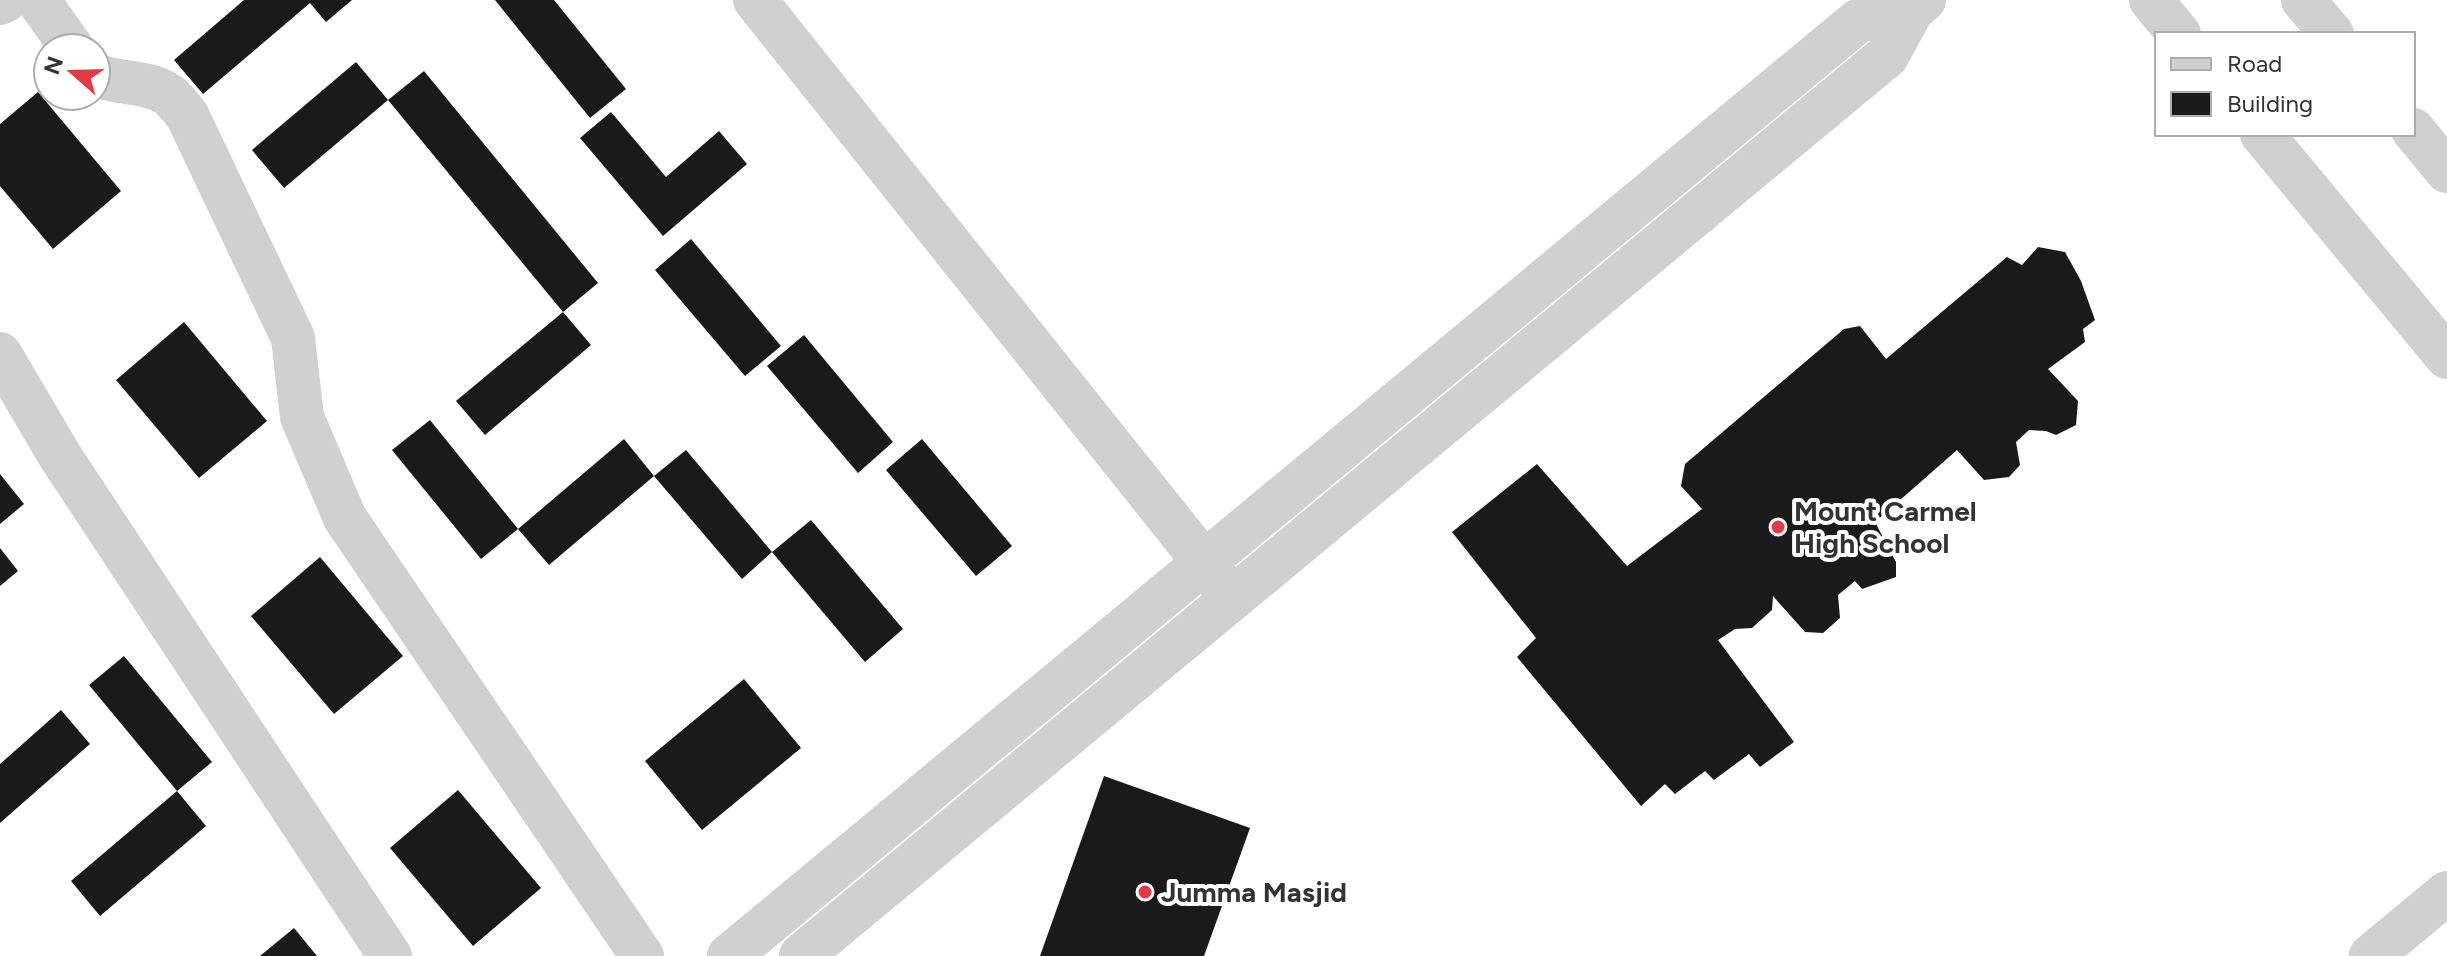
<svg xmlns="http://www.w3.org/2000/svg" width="2447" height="956" font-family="Figtree,sans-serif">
<rect width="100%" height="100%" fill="#fff"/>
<g fill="#1a1a1a">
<polygon points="244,0 352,0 326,22 310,3 203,94 174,60"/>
<polygon points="495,0 554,0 626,89 590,118"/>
<polygon points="356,62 388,100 284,188 252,150"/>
<polygon points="424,71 598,283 563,312 388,100"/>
<polygon points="38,92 121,191 53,249 0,186 0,124"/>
<polygon points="611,112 666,177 719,131 747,164 663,236 580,138"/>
<polygon points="691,239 781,346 745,376 655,270"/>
<polygon points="2038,247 2065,252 2081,281 2095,320 2083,329 2085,342 2048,369 2078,401 2076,425 2056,435 2046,431 2029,430 2016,442 2020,465 2009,477 1984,480 1957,450 1875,522 1896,562 1896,577 1862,589 1855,581 1838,595 1840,618 1823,633 1805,632 1773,596 1772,610 1752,628 1735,629 1718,640 1794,742 1760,767 1749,754 1714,780 1705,771 1675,794 1665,784 1641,806 1517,657 1536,638 1452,532 1537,464 1627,566 1702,509 1681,486 1685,464 1844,329 1860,326 1886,359 2007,257 2022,265"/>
<polygon points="563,312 591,345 485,435 456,401"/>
<polygon points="184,322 267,421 199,478 116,380"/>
<polygon points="804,335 893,442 858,473 767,366"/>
<polygon points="430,420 518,529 481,559 392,450"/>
<polygon points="624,439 654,476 549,565 518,529"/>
<polygon points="922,439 1012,546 976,576 886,470"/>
<polygon points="686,450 772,552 742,579 654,476"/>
<polygon points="0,474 24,504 0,524"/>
<polygon points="811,520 903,629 865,662 772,552"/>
<polygon points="0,548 18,571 0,586"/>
<polygon points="320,557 403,656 334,714 251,616"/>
<polygon points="124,656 212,762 177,791 206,826 100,916 71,881 177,791 89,685"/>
<polygon points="744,679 801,748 702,830 645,761"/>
<polygon points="61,710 90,744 0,823 0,764"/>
<polygon points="1104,776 1250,828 1204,956 1040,956"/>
<polygon points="458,790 541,888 473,946 390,848"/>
<polygon points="294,928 317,956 260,956"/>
</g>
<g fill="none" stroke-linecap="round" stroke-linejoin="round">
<g stroke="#d0d0d0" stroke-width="44">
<polyline points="38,0 72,48"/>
<polyline points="755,0 1223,586"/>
<polyline points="2151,0 2179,34"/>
<polyline points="2303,0 2332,34"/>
<polyline points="0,3 6,0"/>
<path d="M96 75C120 85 149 80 170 96 176 101 182 109 187 115L293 338 302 417 345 518 642 956"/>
<polyline points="2413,130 2447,171"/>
<polyline points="2262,134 2447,357"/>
<polyline points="0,354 60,456 390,956"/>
<polyline points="729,956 1858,21 1912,10"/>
<polyline points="801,956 1887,56 1912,10 1924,0"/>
<polyline points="2371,956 2447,893"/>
</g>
</g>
<g fill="#e63946" stroke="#fff" stroke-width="3">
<circle cx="1778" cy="527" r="8"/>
<circle cx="1145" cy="892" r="8"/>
</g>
<g text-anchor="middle" stroke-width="8" stroke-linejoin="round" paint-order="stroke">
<g font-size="28" font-weight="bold" fill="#333" stroke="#fff" text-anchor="start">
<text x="1794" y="521">Mount Carmel<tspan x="1794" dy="32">High School</tspan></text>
<text x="1161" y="902">Jumma Masjid</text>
</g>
</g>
<rect x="2155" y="32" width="260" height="104" fill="#ffffff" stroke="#adadad" stroke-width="2"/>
<rect x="2171" y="58" width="40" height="12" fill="#d0d0d0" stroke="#adadad" stroke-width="2"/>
<text x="2227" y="72" font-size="24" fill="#333333">Road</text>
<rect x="2171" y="92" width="40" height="24" fill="#1a1a1a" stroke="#adadad" stroke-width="2"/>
<text x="2227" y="112" font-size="24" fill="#333333">Building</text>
<g transform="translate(72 72) rotate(290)"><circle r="38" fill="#ffffff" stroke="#adadad" stroke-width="2"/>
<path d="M0-6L14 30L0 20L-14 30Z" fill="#e63946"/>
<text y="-12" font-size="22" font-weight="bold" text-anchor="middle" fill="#333333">N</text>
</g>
</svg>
